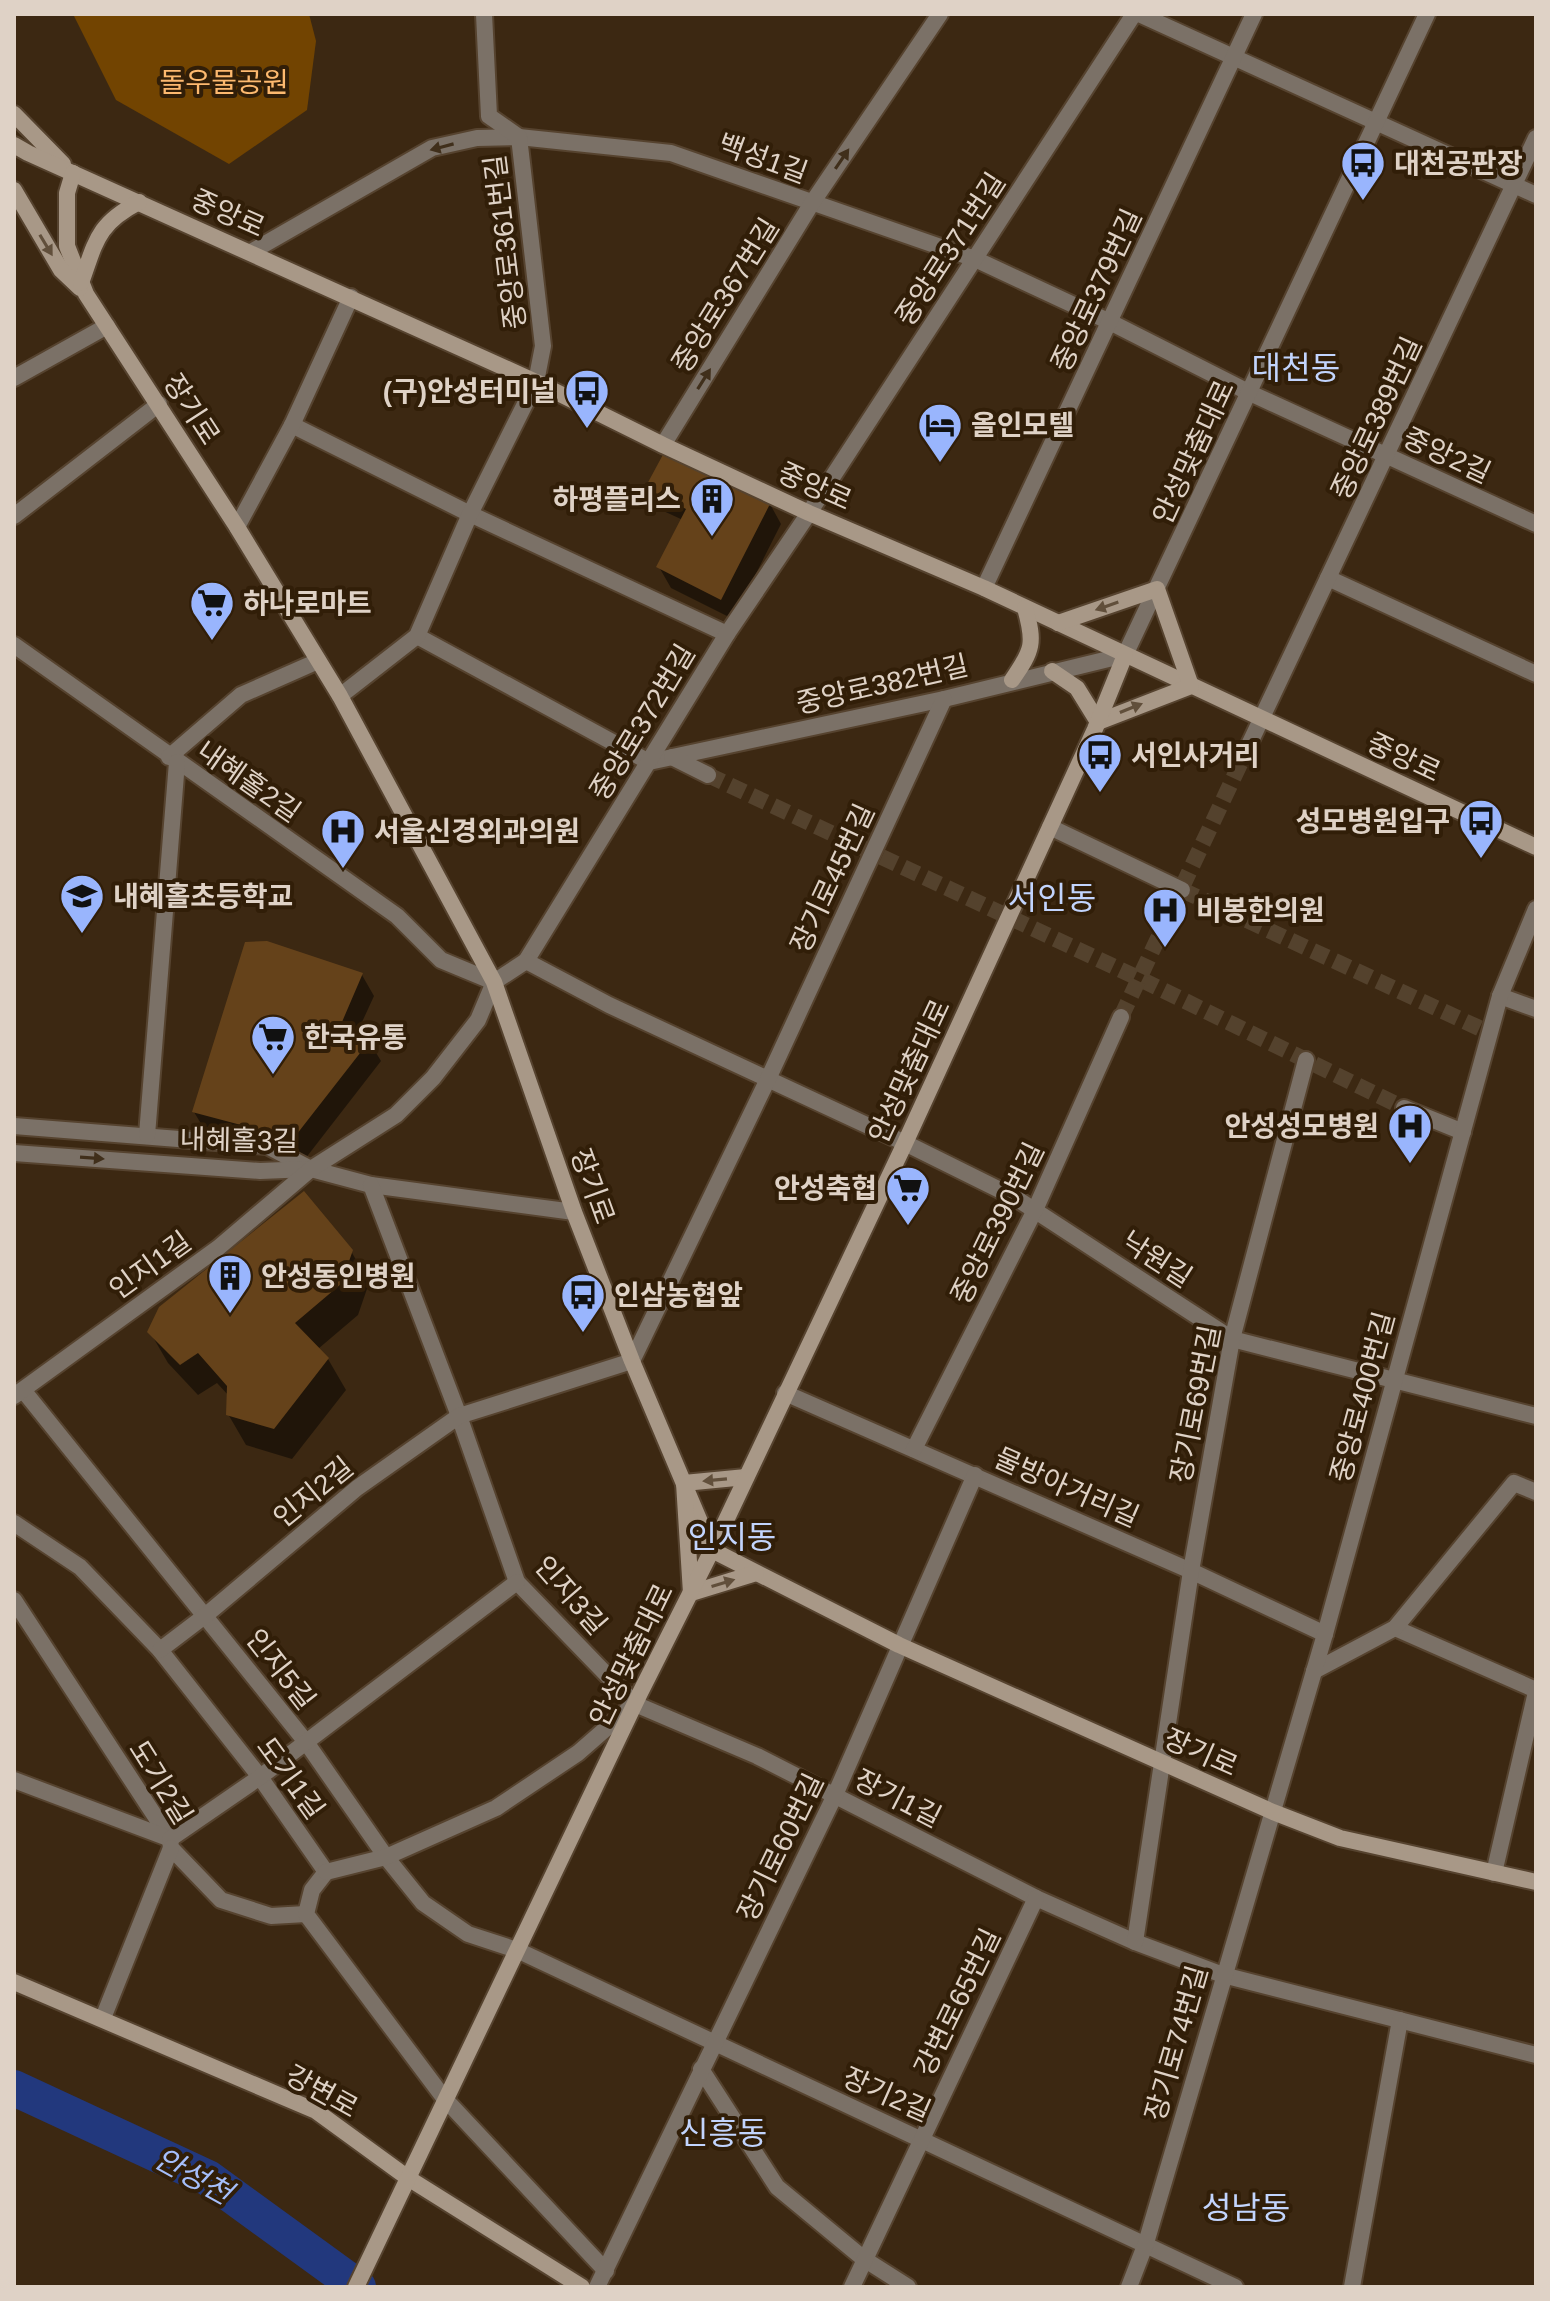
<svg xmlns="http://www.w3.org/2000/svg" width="1550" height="2301" font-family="Helvetica,'Noto Sans KR',sans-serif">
<rect width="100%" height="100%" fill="#3c2812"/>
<polygon fill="#724401" points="73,14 309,14 316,41 307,110 229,164 116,100"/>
<g fill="#0007">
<polygon points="647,488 770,504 781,524 733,619 671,588 659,567 683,520 659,509"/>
<polygon points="267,943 362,975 374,996 357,1033 369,1041 381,1061 305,1159 206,1132 194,1112"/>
<polygon points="351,1251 369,1283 358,1315 318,1349 328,1359 346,1390 292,1459 246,1445 228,1414 229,1396 217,1383 198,1395 168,1363 150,1332"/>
</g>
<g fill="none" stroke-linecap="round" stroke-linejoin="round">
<polyline stroke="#22387d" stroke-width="36" points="14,2088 208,2178 358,2287"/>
</g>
<g fill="#65421a">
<polygon points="666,449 771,502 721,600 656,567 686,509 645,488"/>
<polygon points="267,941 363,973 342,1022 371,1039 293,1139 192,1112 245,942"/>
<polygon points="304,1191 353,1250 341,1284 295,1323 329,1358 274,1429 226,1415 227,1386 198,1353 180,1365 147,1332 159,1307"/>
</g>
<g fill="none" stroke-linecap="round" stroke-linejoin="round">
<g stroke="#54422d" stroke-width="16" stroke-dasharray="16 8" stroke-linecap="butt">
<polyline points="708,775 1138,978 1404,1108"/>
<polyline points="1182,890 1490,1033"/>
<polyline points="1121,1017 1248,747"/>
</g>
<g stroke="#56432f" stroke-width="20">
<g id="street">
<polyline points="1139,14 1536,195"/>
<polyline points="251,252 432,148 477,138 519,137 671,153 975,259 1110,322 1250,393 1536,524"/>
<polyline points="14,378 107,326"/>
<polyline points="292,425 470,514 727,634"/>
<polyline points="663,445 812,203 940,14"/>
<polyline points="14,516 159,404"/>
<polyline points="237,527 292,425 351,297"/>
<polyline points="1328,578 1536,674"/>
<polyline points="984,588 1254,14"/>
<polyline points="417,636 649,762 944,699 1125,655 1427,14"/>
<polyline points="14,645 397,916 441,960 494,982"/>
<polyline points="340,696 417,636 470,514 536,382 543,346 519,137 489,116 484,14"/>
<polyline points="1248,747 1536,138"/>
<polyline points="169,757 241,695 318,661"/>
<polyline points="672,757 708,775"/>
<polyline points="1050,827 1182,890"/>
<polyline points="526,961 727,634 809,513 1134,14"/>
<polyline points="494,982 526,961 609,1005 905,1143 1014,1197 1232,1339 1536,1416"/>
<polyline points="1500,996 1536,1009"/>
<polyline points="1404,1108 1463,1132"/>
<polyline points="14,1126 267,1146 311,1169 371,1185 574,1212"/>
<polyline points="147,1135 177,762"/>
<polyline points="14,1153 260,1171 310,1169"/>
<polyline points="371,1185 459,1416 517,1582 635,1704 757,1756 1036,1898 1135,1942 1223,1975 1536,2055"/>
<polyline points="23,1390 306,1742 386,1857 423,1903 468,1934 517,1950 1235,2287"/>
<polyline points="785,1393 1191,1571 1325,1634"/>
<polyline points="14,1396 218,1248 311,1169 396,1115 433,1078 478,1020 494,982"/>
<polyline points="914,1449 1035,1210 1121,1017"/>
<polyline points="14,1523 80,1567 160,1650 260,1777 326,1872"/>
<polyline points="14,1600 170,1839 171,1848 221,1900 271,1916 306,1914"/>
<polyline points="1395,1628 1536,1690"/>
<polyline points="160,1650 206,1615 357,1488 459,1416 632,1361 768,1079 944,699"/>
<polyline points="1314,1671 1395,1628 1514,1483 1536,1492"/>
<polyline points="14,1780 168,1838"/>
<polyline points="170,1839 260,1777 517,1582"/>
<polyline points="326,1872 312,1890 306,1914 444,2098 606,2271"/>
<polyline points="326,1872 386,1857 496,1808 578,1753 633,1705"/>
<polyline points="1494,1873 1536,1692"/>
<polyline points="1135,1942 1191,1571 1232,1339 1306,1060"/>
<polyline points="103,2018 171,1848"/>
<polyline points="701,2069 777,2187 864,2259 908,2287"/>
<polyline points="597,2287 835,1795 975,1475"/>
<polyline points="852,2287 1036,1898"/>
<polyline points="1129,2287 1146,2243 1325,1634 1500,996 1536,909"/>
<polyline points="1352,2287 1400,2020"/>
</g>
</g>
<g stroke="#56432f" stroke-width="20">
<g id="secondary">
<polyline points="14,114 63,164"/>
<polyline points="14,145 28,153 536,382 663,445 809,513 984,588 1536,847"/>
<polyline points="73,173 67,193 67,246 86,294 237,527 340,696 494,982 574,1212 632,1361 712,1550 899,1645 1273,1812 1340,1838 1536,1882"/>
<polyline points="14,190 61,270 80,288"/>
<path d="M81 283C96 241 97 224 139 202"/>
<polyline points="1052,671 1077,688 1098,722 1191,686 1157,589 1058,623"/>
<path d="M1012 680C1033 650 1035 643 1025 608"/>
<polyline points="746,1477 684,1483 691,1593 756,1573"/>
<polyline points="14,1982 316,2111 408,2178 582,2287"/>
<polyline points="356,2287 640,1693 712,1550 905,1143 1095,729 1125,655"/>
</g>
</g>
<use href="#street" stroke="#7b7167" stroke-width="16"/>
<use href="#secondary" stroke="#a89887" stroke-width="16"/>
</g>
<defs><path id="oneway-solid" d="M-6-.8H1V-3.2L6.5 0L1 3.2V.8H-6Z" transform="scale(2)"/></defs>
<g fill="#402f1b">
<use href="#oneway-solid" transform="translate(442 147) rotate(165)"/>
<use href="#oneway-solid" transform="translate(842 159) rotate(-56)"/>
<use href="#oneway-solid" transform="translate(704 379) rotate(-58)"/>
<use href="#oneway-solid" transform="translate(92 1158) rotate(4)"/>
</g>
<g fill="#614f3b">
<use href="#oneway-solid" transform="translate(46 245) rotate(59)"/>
<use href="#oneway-solid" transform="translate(1107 606) rotate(161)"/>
<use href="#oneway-solid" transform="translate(1131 708) rotate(-22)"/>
<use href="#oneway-solid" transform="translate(715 1480) rotate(175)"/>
<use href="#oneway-solid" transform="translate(723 1583) rotate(-17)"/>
</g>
<defs>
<g id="bus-pin" transform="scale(2.3)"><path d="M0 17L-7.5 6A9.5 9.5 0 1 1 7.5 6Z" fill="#99b5fd" stroke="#311e08"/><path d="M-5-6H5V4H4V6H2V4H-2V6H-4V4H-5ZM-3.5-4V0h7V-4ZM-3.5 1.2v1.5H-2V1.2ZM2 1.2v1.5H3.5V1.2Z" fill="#111"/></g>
<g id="hotel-pin" transform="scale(2.3)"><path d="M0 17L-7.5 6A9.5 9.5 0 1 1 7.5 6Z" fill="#99b5fd" stroke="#311e08"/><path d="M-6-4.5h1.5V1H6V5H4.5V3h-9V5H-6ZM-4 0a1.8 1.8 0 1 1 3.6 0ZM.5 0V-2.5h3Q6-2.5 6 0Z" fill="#111"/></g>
<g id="building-pin" transform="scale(2.3)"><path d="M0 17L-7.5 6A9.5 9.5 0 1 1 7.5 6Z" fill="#99b5fd" stroke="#311e08"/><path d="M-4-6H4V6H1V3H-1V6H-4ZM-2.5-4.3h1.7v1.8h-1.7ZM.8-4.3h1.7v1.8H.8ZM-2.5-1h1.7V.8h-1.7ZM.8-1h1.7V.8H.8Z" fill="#111"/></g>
<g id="supermarket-pin" transform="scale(2.3)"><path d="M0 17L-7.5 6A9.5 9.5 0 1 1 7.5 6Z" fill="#99b5fd" stroke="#311e08"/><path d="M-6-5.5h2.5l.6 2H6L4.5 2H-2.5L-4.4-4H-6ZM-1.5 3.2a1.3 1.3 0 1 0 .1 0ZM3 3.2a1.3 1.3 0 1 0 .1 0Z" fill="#111"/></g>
<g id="hospital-pin" transform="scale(2.3)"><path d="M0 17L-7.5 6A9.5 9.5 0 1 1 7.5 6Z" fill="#99b5fd" stroke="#311e08"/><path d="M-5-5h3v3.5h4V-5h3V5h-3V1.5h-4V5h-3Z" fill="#111"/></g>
<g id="school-pin" transform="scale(2.3)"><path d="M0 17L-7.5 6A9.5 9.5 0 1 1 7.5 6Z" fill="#99b5fd" stroke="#311e08"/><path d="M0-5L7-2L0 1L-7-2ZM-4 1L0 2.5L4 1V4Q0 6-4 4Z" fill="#111"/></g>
</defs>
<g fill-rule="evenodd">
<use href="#bus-pin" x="1363" y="163"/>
<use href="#bus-pin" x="587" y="391"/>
<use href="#hotel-pin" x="940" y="425"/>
<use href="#building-pin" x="712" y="499"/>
<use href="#supermarket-pin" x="212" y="603"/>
<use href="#bus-pin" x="1100" y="755"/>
<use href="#bus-pin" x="1481" y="821"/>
<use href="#hospital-pin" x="343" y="831"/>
<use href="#school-pin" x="82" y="896"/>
<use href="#hospital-pin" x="1165" y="910"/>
<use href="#supermarket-pin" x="273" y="1037"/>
<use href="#hospital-pin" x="1410" y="1126"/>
<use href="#supermarket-pin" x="908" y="1188"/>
<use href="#building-pin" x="230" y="1276"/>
<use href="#bus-pin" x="583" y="1295"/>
</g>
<g text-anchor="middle" stroke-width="8" stroke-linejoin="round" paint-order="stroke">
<g font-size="28" fill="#fdb96f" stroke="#311e08">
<text x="224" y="92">돌우물공원</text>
</g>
<g font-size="28" fill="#dfd2c6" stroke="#311e08">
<text transform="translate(763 158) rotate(20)" y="10">백성1길</text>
<text transform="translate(228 213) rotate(24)" y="10">중앙로</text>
<text transform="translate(505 242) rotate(-97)" y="10">중앙로361번길</text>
<text transform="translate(950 249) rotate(-57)" y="10">중앙로371번길</text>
<text transform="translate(1096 290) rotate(-65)" y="10">중앙로379번길</text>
<text transform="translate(725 295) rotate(-58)" y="10">중앙로367번길</text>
<text transform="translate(192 409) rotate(57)" y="10">장기로</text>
<text transform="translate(1376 418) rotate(-65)" y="10">중앙로389번길</text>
<text transform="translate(1193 452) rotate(-65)" y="10">안성맞춤대로</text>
<text transform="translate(1447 455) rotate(25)" y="10">중앙2길</text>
<text transform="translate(815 486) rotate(24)" y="10">중앙로</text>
<text transform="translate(882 684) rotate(-13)" y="10">중앙로382번길</text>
<text transform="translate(642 722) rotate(-59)" y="10">중앙로372번길</text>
<text transform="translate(1404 757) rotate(25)" y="10">중앙로</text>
<text transform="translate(249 781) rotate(35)" y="10">내혜홀2길</text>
<text transform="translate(832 878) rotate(-65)" y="10">장기로45번길</text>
<text transform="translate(909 1071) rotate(-65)" y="10">안성맞춤대로</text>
<text transform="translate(239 1140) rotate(1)" y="10">내혜홀3길</text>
<text transform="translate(593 1186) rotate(70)" y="10">장기로</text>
<text transform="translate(997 1223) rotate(-64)" y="10">중앙로390번길</text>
<text transform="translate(1157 1259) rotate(33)" y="10">낙원길</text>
<text transform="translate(150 1265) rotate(-36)" y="10">인지1길</text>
<text transform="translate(1362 1397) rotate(-75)" y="10">중앙로400번길</text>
<text transform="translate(1195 1404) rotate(-79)" y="10">장기로69번길</text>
<text transform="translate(1067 1487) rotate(24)" y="10">물방아거리길</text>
<text transform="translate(313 1492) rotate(-39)" y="10">인지2길</text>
<text transform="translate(571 1595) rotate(49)" y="10">인지3길</text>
<text transform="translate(631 1655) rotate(-64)" y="10">안성맞춤대로</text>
<text transform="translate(281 1669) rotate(52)" y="10">인지5길</text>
<text transform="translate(1201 1752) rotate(24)" y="10">장기로</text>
<text transform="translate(291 1778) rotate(54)" y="10">도기1길</text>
<text transform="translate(161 1782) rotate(58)" y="10">도기2길</text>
<text transform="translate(898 1798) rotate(27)" y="10">장기1길</text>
<text transform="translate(780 1847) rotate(-64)" y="10">장기로60번길</text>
<text transform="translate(957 2002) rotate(-64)" y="10">강변로65번길</text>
<text transform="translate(1176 2043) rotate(-74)" y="10">장기로74번길</text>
<text transform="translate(322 2091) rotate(29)" y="10">강변로</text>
<text transform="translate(887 2094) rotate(24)" y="10">장기2길</text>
</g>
<g font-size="28" font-weight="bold" fill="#dfd2c6" stroke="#311e08" text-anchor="start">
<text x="1394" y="173">대천공판장</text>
<text x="556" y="401" text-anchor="end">(구)안성터미널</text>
<text x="971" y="435">올인모텔</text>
<text x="681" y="509" text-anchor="end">하평플리스</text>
<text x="243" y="613">하나로마트</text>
<text x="1131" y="765">서인사거리</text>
<text x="1450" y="831" text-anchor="end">성모병원입구</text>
<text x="374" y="841">서울신경외과의원</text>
<text x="113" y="906">내혜홀초등학교</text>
<text x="1196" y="920">비봉한의원</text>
<text x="304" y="1047">한국유통</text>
<text x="1379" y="1136" text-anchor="end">안성성모병원</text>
<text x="877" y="1198" text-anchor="end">안성축협</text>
<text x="261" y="1286">안성동인병원</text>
<text x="614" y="1305">인삼농협앞</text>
</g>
<g font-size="30" font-style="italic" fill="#a5befa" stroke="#311e08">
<text transform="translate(193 2176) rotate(29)" y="10">안성천</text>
</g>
<g font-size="32" fill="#c2d4fd" stroke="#311e08">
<text x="1296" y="379">대천동</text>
<text x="1052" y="909">서인동</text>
<text x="732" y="1548">인지동</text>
<text x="723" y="2144">신흥동</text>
<text x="1246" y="2219">성남동</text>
</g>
</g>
<rect width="1550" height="2301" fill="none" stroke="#dfd2c6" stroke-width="32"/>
</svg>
